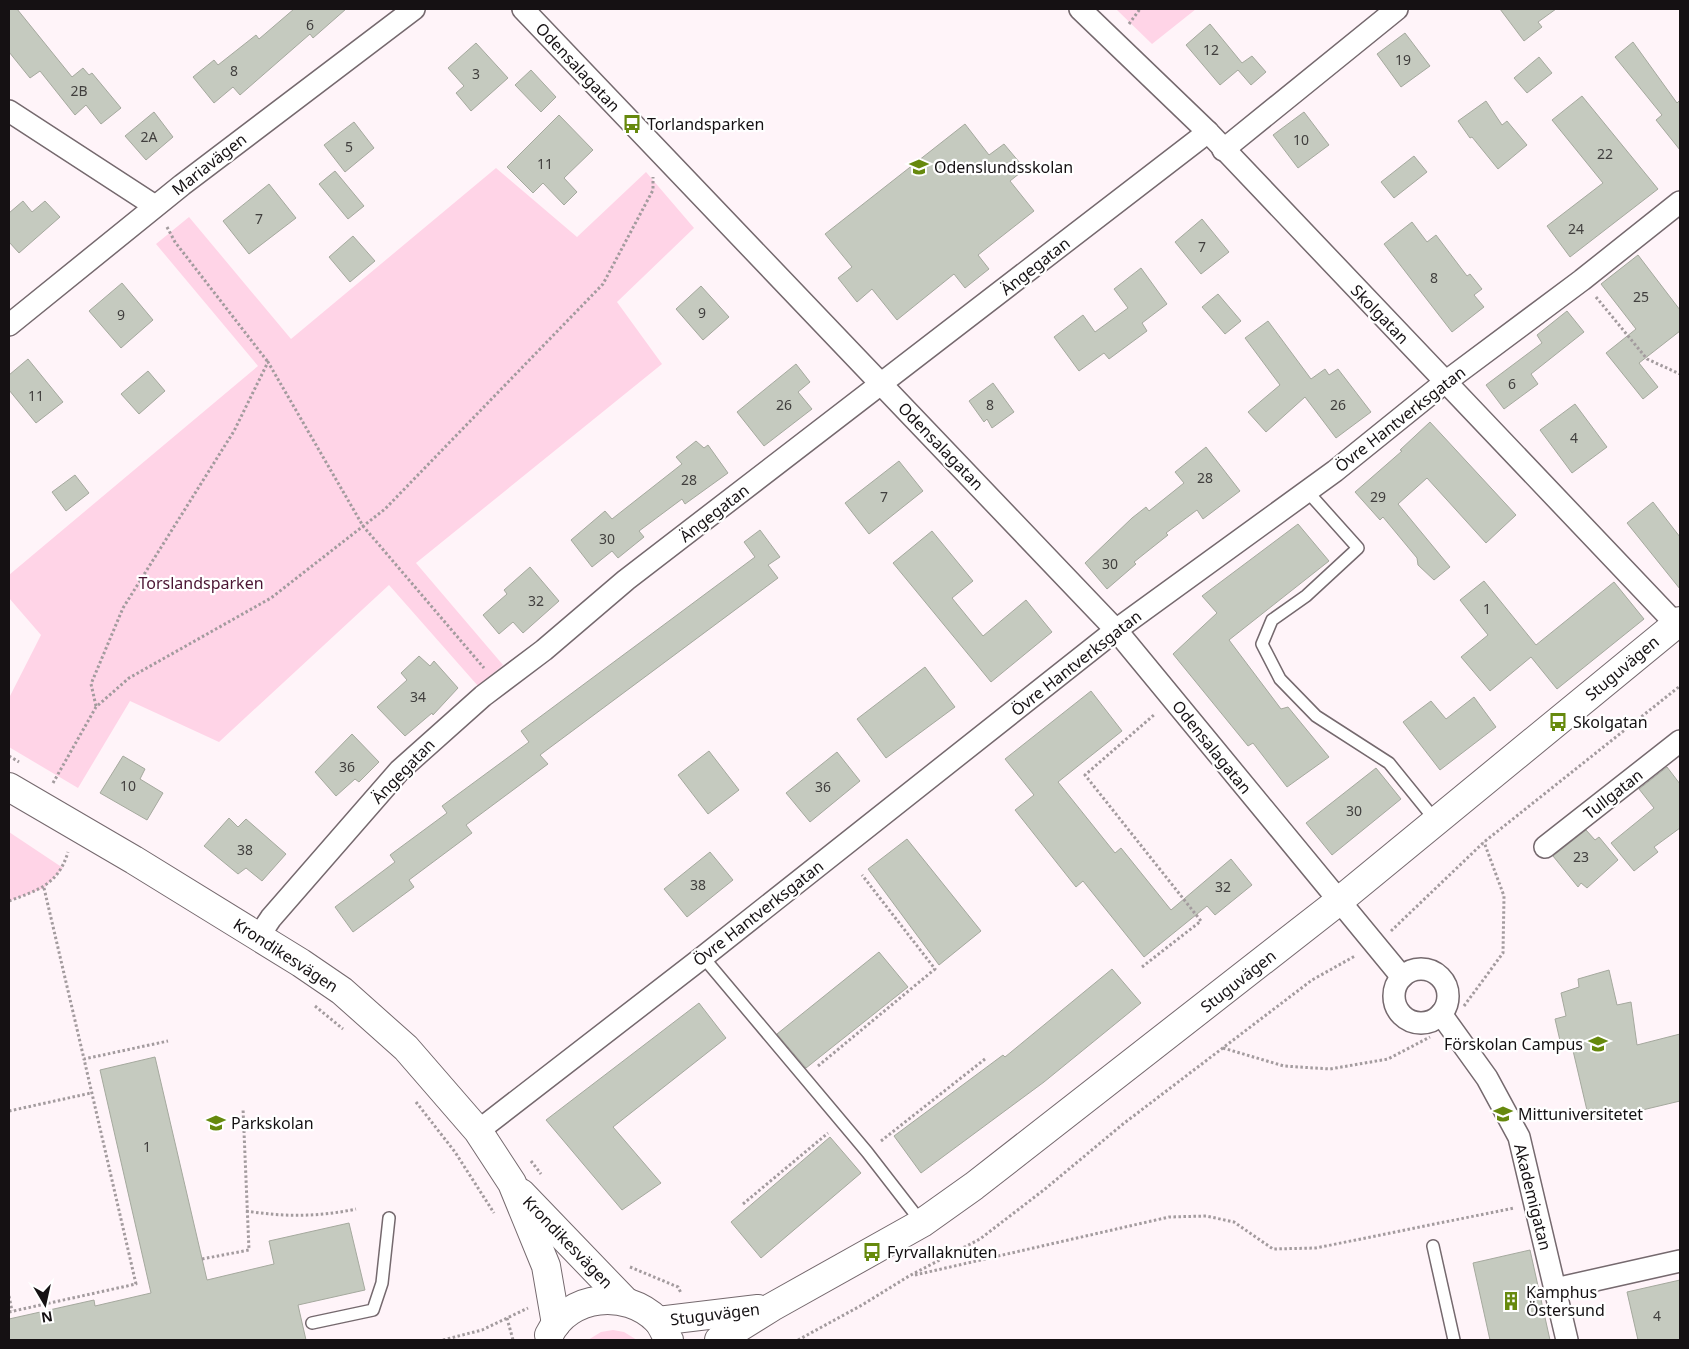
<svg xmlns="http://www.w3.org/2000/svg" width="1689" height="1349" font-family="'Noto Sans',sans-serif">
<rect width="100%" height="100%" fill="#fff4f9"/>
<g fill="#ffd4e7">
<polygon points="1116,9 1196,9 1152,44"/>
<polygon points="496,168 577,237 646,172 694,228 617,302 662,364 416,563 503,665 478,686 389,585 219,742 130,701 78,788 9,747 9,698 41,635 9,598 9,575 258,366 156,244 189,217 291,339"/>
<polygon points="9,832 63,868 44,888 9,901"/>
<polygon points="613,1330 624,1332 637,1340 588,1340 601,1332"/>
</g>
<g fill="#c5cabf" stroke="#a5a99e">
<polygon points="9,9 17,9 72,77 83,68 89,75 92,73 121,108 101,124 86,105 75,115 40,71 30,78 9,52"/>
<polygon points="294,9 346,9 313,38 310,34 240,95 233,87 214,103 193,77 214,60 218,65 256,35 259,39"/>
<polygon points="1500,9 1556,9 1538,22 1542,27 1524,41"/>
<polygon points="1210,24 1242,63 1252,56 1266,72 1251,85 1238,70 1220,85 1186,45"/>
<polygon points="1405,33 1430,66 1401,87 1377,54"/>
<polygon points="1633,42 1677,103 1680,100 1680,150 1656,120 1662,115 1615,57"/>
<polygon points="476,43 508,78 471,111 456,93 464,86 448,68"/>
<polygon points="1539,57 1552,73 1527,93 1514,78"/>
<polygon points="531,70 556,97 541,112 515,85"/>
<polygon points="1582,96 1658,189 1570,257 1547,226 1603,183 1552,120"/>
<polygon points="1486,101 1502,125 1507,121 1527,145 1498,169 1472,137 1470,138 1458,121"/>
<polygon points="154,112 173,137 146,160 125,136"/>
<polygon points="1304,112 1329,145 1298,168 1273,135"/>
<polygon points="559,115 593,150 564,178 577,192 564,205 543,183 533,193 507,167"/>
<polygon points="354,122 374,148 345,172 324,145"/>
<polygon points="965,124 989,155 1004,144 1025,169 1010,181 1034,211 978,255 989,269 965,288 954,274 897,320 872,289 857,302 838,278 852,267 825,234"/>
<polygon points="1414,156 1427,172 1394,198 1381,182"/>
<polygon points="335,171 364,206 348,219 319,184"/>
<polygon points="269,184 296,218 249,254 223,221"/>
<polygon points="23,201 32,212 45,201 60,217 19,253 9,242 9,213"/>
<polygon points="1202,219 1229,252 1201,274 1175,242"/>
<polygon points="1412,222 1427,242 1436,235 1467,276 1470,274 1482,289 1474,295 1484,307 1452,332 1384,244"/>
<polygon points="353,236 375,261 350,282 329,257"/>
<polygon points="1638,255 1680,310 1680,331 1639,363 1658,387 1643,399 1606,353 1636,329 1601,284"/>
<polygon points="1141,268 1167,304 1142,323 1147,331 1109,359 1104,353 1079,371 1054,337 1083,315 1095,332 1128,308 1114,289"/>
<polygon points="122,283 153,320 121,348 89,311"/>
<polygon points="701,286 729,317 703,340 676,309"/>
<polygon points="1218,294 1241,321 1225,334 1202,307"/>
<polygon points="1567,311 1584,332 1531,374 1538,384 1504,409 1486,385 1542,343 1537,335"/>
<polygon points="1268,321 1311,379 1325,369 1329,375 1338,369 1371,412 1336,438 1305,397 1266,432 1248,412 1280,385 1245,338"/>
<polygon points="28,359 63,402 36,423 9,390 9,375"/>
<polygon points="796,364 810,382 798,392 812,409 764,446 737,412"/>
<polygon points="148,371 165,391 139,414 121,394"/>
<polygon points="993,383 1014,412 992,428 987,419 984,422 969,401"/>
<polygon points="1575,404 1607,447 1572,473 1540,430"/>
<polygon points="1430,422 1516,515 1486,543 1427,478 1398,504 1450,567 1434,580 1418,565 1417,558 1383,517 1380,520 1355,492 1402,451 1400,450"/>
<polygon points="696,441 704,448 708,445 728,473 685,504 682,499 639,531 644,537 618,558 612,551 592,567 571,540 605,511 612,519 682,464 676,457"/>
<polygon points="1206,447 1240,491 1203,519 1197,510 1166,533 1168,535 1134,562 1136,564 1107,589 1085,563 1132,518 1146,507 1149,511 1184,483 1175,472"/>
<polygon points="899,461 923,491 869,534 845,503"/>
<polygon points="75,475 89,493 66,511 52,492"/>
<polygon points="1653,502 1680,537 1680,589 1627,523"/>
<polygon points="1298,524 1329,561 1229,640 1281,709 1288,707 1329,757 1287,787 1253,743 1248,746 1173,654 1217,613 1202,596"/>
<polygon points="760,530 780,557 768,565 778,578 540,755 548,764 466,825 472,833 409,880 414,887 353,932 335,907 395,862 390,855 447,813 442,806 529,742 521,731 755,557 744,542"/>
<polygon points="932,531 973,581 952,598 983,636 1026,600 1052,632 991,682 893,563"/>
<polygon points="530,567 559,601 523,633 513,622 499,634 483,615 507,594 504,590"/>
<polygon points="1484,581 1536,645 1614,582 1644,619 1557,689 1531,657 1490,691 1461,657 1488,635 1460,600"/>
<polygon points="419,656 430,666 434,661 458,688 433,715 432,713 405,736 377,707 407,680 401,673"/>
<polygon points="925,667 955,707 886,758 857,719"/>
<polygon points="1091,691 1122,731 1058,782 1115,853 1121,848 1171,910 1231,859 1252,885 1215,915 1207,906 1144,957 1083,881 1076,887 1015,810 1034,795 1005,759"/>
<polygon points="1474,697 1496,727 1440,770 1403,722 1431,701 1446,719"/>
<polygon points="352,734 379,762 359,782 355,779 336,796 315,772"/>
<polygon points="709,751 739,790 708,814 678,775"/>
<polygon points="837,752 860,781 810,822 786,793"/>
<polygon points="123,756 145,769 140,779 163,793 147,820 100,793"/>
<polygon points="1667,767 1680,784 1680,828 1654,847 1658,852 1634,871 1611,843 1654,808 1639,789"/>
<polygon points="1376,768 1401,799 1332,855 1306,823"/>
<polygon points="229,818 238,827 246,819 286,854 262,881 246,868 238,874 204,846"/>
<polygon points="1586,830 1595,840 1599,837 1618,860 1587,888 1581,883 1578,887 1553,856"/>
<polygon points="907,839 981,931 939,965 868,869"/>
<polygon points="710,852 733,880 687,917 664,889"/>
<polygon points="879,952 908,987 806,1068 777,1034"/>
<polygon points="1112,969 1141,1003 1044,1082 921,1173 894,1136 1003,1055 1005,1057"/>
<polygon points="1609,970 1617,1005 1631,1002 1637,1045 1680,1034 1680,1101 1634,1112 1634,1109 1589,1119 1571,1042 1561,1045 1555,1019 1566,1016 1561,993 1579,987 1578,979"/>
<polygon points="699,1003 726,1038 613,1127 661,1183 622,1210 546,1120"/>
<polygon points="155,1057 207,1280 274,1264 269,1241 349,1223 365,1290 298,1305 306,1340 9,1340 9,1319 94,1300 95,1306 151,1293 100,1070"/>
<polygon points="830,1137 861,1173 761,1258 731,1222"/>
<polygon points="1530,1250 1550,1340 1490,1340 1473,1263"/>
<polygon points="1680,1280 1680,1340 1638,1340 1627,1292"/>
</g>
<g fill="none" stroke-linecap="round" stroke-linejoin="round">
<g stroke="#75696e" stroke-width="14">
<g id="lane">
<polyline points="1307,491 1358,548 1306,596 1272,620 1262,644 1280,679 1316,716 1389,763 1436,821"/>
<polyline points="703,957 867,1152 922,1223"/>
<polyline points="1433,1246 1454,1340"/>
<polyline points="312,1323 373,1310 382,1283 389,1218"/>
</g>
</g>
<g stroke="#75696e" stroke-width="24">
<g id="street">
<polyline points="523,9 1116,630 1402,977"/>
<polyline points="1080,9 1208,132 1676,624"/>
<polyline points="9,111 155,206"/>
<polyline points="1223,150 1397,9"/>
<polyline points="9,325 182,185 414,9"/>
<polyline points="1545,847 1680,741"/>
<polyline points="259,936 271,918 400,770 483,696 544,650 626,580 1208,132"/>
<circle cx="1421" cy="996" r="27"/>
<polyline points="1441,1014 1487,1078 1519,1137 1567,1340"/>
<polyline points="478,1131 703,957 1116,630 1335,471 1444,383 1582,280 1680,202"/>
<polyline points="1555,1289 1680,1261"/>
</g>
</g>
<g stroke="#75696e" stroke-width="30">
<g id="secondary">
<polyline points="9,787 134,860 301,963 342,991 406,1048 478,1131 512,1183 546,1266 556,1324"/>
<polyline points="521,1193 625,1301"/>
<polyline points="658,1321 758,1309"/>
<path d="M549 1335C569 1294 626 1289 657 1320 662 1325 665 1334 669 1340"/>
<polyline points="719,1340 772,1307 922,1223 974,1186 1339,901 1680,621"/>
</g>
</g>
<g stroke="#a39b9e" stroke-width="3" stroke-dasharray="2.5 2.5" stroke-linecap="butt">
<polyline points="1129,24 1140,9"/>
<polyline points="167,227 175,242 268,362"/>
<polyline points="1596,297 1647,359 1680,374"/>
<polyline points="96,706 91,684 123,608 234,431 268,362 363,526 484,668"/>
<polyline points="9,756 19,762"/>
<polyline points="53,783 96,707 129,678 271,598 385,509 603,284 653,190 653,177"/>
<polyline points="44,888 84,1059 168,1041"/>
<path d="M9 901C38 890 58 885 68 852"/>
<polyline points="1391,931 1484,842 1680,686"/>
<polyline points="1142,967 1201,921 1085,775 1155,714"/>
<polyline points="315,1006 343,1029"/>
<polyline points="1464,1006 1503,953 1504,896 1484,842"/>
<polyline points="1223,1048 1284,1066 1330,1069 1388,1059 1430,1037"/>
<polyline points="818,1066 935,969 862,875"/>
<polyline points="416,1102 455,1152 494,1213"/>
<polyline points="9,1111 91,1093"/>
<polyline points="881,1141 985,1059"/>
<polyline points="531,1161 541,1174"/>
<polyline points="743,1204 828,1133"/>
<path d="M246 1211C284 1217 319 1217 356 1209"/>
<polyline points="202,1259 249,1250 243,1108"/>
<polyline points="630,1267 678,1287 681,1293"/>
<polyline points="915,1275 1169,1217 1206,1216 1234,1222 1273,1249 1316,1248 1514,1208"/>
<polyline points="9,1296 12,1311"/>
<polyline points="9,1312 136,1284 84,1059"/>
<polyline points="507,1318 513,1340"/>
<polyline points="443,1340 482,1330 528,1308"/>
<polyline points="798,1340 862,1305 909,1276 980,1239 1045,1189 1123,1124 1312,980 1355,956"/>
</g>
<use href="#lane" stroke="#fff" stroke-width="11"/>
<use href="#street" stroke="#fff" stroke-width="21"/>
<use href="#secondary" stroke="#fff" stroke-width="28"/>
</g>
<defs>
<g id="bus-bare" transform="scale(1.5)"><path d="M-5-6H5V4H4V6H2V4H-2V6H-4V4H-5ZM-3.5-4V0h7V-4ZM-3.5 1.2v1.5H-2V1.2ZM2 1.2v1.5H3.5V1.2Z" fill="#66890d" stroke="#fff" stroke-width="2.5" paint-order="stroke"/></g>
<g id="school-bare" transform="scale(1.5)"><path d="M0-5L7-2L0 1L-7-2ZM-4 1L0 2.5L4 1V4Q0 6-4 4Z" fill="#66890d" stroke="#fff" stroke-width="2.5" paint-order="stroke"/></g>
<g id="university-bare" transform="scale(1.5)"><path d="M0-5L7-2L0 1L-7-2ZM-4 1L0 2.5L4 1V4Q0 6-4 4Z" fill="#66890d" stroke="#fff" stroke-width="2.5" paint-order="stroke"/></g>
<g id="building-bare" transform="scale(1.5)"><path d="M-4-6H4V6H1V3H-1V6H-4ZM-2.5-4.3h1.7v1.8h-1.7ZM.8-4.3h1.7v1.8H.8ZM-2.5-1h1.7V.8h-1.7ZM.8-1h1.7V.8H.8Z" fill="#66890d" stroke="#fff" stroke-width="2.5" paint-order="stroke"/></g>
</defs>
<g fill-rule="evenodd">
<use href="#bus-bare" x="632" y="124"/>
<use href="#school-bare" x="919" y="167"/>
<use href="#bus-bare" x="1558" y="722"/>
<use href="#school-bare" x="1598" y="1044"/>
<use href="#university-bare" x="1503" y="1114"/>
<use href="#school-bare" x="216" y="1123"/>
<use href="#bus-bare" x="872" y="1252"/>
<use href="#building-bare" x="1511" y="1301"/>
</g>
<g text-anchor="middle" stroke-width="4.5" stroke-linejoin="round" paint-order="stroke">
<g font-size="14" fill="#413f3e">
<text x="310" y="30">6</text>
<text x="1211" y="55">12</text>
<text x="1403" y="65">19</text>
<text x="234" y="76">8</text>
<text x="476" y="79">3</text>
<text x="79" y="96">2B</text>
<text x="149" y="142">2A</text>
<text x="1301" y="145">10</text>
<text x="349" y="152">5</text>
<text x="1605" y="159">22</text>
<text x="545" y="169">11</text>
<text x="259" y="224">7</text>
<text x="1576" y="234">24</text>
<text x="1202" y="252">7</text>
<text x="1434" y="283">8</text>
<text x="1641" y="302">25</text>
<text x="702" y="318">9</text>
<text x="121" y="320">9</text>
<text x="1512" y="389">6</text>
<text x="36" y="401">11</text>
<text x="784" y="410">26</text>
<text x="990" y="410">8</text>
<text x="1338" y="410">26</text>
<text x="1574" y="443">4</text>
<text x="1205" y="483">28</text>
<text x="689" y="485">28</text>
<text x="884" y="502">7</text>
<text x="1378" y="502">29</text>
<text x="607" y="544">30</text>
<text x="1110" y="569">30</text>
<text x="536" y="606">32</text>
<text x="1487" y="614">1</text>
<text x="418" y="702">34</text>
<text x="347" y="772">36</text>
<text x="128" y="791">10</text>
<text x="823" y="792">36</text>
<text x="1354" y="816">30</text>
<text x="245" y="855">38</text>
<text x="1581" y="862">23</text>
<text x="698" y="890">38</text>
<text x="1223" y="892">32</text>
<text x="147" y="1152">1</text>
<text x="1657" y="1321">4</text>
</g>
<g font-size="16" fill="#151113" stroke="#fff">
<text transform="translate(578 67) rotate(47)" y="6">Odensalagatan</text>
<text transform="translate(209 164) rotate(-38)" y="6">Mariavägen</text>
<text transform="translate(1035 266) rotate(-38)" y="6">Ängegatan</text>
<text transform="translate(1380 314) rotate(46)" y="6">Skolgatan</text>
<text transform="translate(1400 419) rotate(-38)" y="6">Övre Hantverksgatan</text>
<text transform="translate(941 446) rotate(46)" y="6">Odensalagatan</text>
<text transform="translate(714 513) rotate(-38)" y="6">Ängegatan</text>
<text transform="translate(1076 663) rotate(-38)" y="6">Övre Hantverksgatan</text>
<text transform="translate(1622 668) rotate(-40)" y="6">Stuguvägen</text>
<text transform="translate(1212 747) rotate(51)" y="6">Odensalagatan</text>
<text transform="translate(403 771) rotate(-46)" y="6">Ängegatan</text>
<text transform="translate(1613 794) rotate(-38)" y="6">Tullgatan</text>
<text transform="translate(758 913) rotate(-38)" y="6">Övre Hantverksgatan</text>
<text transform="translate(286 955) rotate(33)" y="6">Krondikesvägen</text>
<text transform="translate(1238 981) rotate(-38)" y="6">Stuguvägen</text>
<text transform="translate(1533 1197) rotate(76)" y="6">Akademigatan</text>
<text transform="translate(568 1242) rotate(46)" y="6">Krondikesvägen</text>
<text transform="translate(715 1314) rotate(-7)" y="6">Stuguvägen</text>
</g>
<g font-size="16" fill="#151113" stroke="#fff" text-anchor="start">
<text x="647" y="130">Torlandsparken</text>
<text x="934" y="173">Odenslundsskolan</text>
<text x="1573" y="728">Skolgatan</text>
<text x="1583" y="1050" text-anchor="end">Förskolan Campus</text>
<text x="1518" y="1120">Mittuniversitetet</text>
<text x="231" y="1129">Parkskolan</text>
<text x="887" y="1258">Fyrvallaknuten</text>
<text x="1526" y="1298">Kamphus<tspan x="1526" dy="18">Östersund</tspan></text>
</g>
<g font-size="16" fill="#4b1533" stroke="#fff">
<text x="201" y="589">Torslandsparken</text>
</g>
</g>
<rect width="1689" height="1349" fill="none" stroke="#151113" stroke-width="20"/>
<g transform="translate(45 1304) rotate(171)" stroke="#ffffff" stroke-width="4" paint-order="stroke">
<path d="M0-4L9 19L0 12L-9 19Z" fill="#151113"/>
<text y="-8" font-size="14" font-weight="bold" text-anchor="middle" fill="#151113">N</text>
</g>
</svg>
